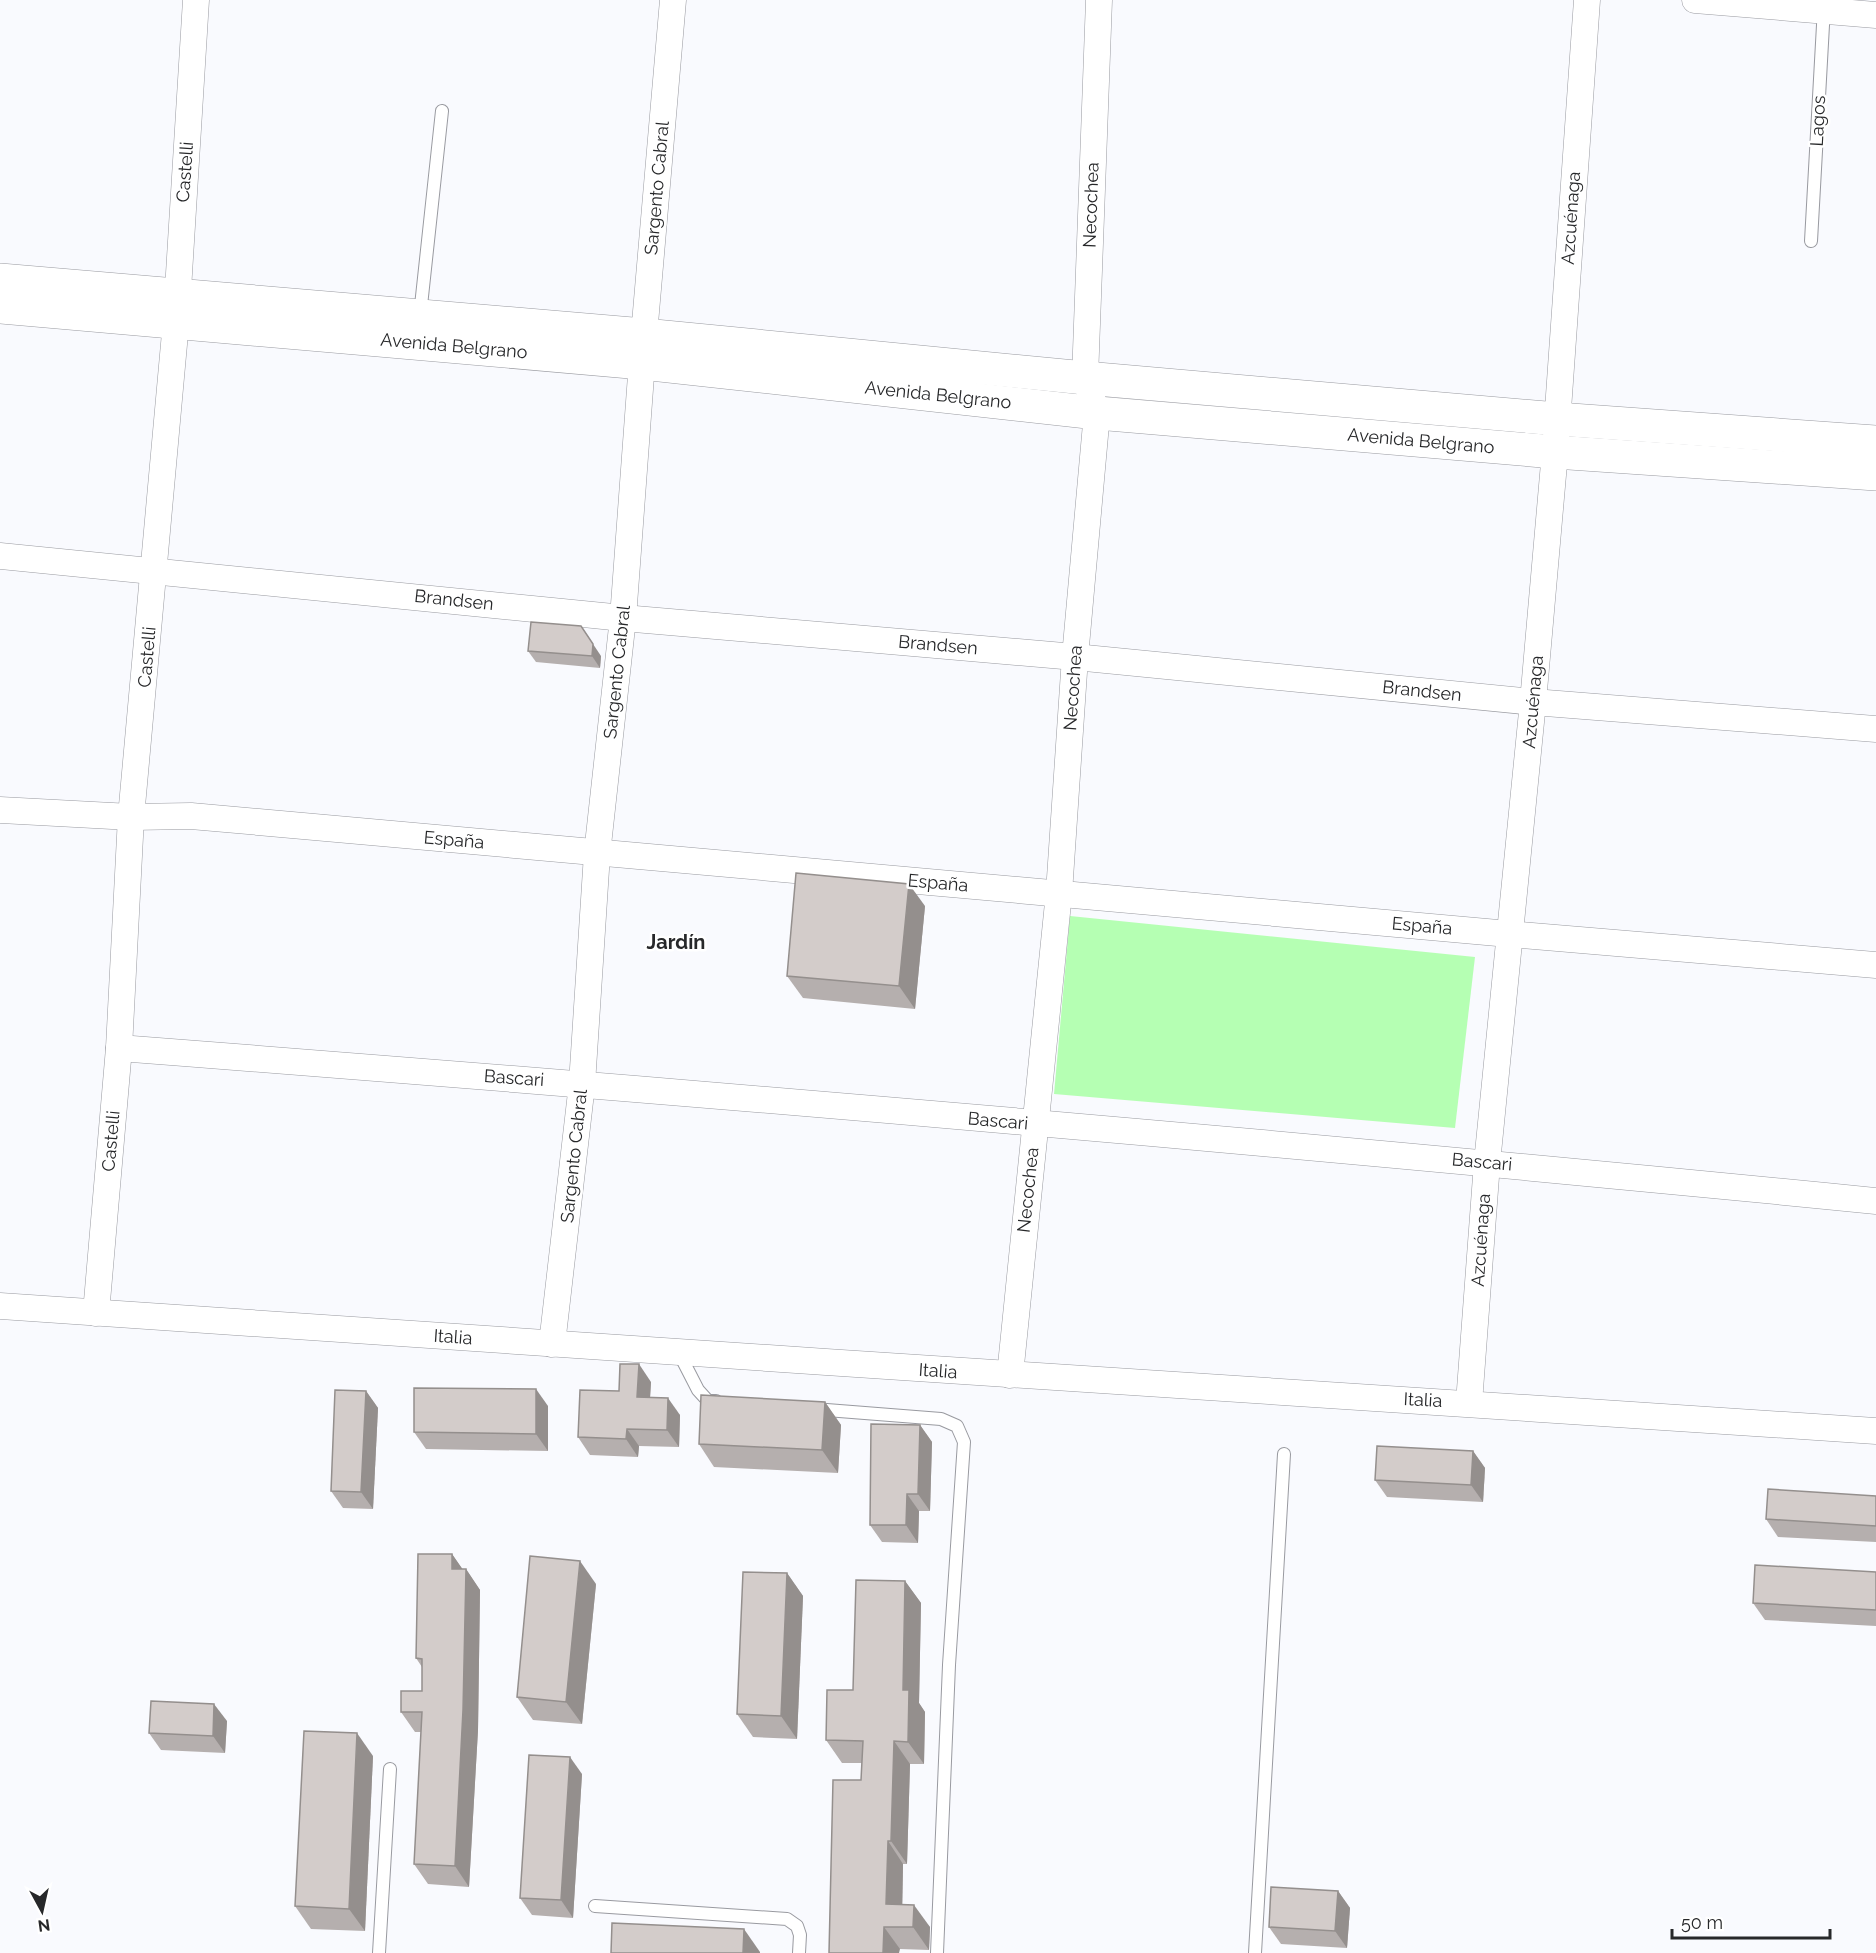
<svg xmlns="http://www.w3.org/2000/svg" width="1876" height="1953" font-family="Raleway,sans-serif">
<rect width="100%" height="100%" fill="#f9fafe"/>
<polygon fill="#b5ffb3" points="1070,916 1475,957 1455,1128 1054,1094"/>
<g fill="none" stroke-linecap="round" stroke-linejoin="round">
<g stroke="#999aa0" stroke-width="14">
<g id="lane">
<polyline points="1811,241 1824,7"/>
<polyline points="420,315 442,111"/>
<polyline points="679,1353 698,1390 708,1401 716,1401"/>
<polyline points="814,1409 941,1419 957,1426 964,1442 949,1665 937,1953"/>
<polyline points="595,1906 787,1919 797,1926 800,1935 799,1953"/>
<polyline points="379,1953 390,1769"/>
<polyline points="1255,1953 1284,1454"/>
</g>
</g>
<g stroke="#999aa0" stroke-width="27">
<g id="street">
<polyline points="1695,0 1876,15"/>
<polyline points="0,556 623,618 1075,657 1533,702 1876,729"/>
<polyline points="0,810 131,817 191,816 1509,934 1876,965"/>
<path d="M119 1048C705 1093 1291 1143 1876 1201"/>
<path d="M0 1306C625 1351 1251 1388 1876 1431"/>
<polyline points="96,1313 119,1048 131,817 176,322 196,0"/>
<polyline points="552,1344 582,1084 597,854 623,618 644,335 673,0"/>
<polyline points="1010,1375 1059,893 1075,657 1097,413 1085,378 1099,0"/>
<polyline points="1469,1403 1487,1163 1533,702 1555,452 1587,0"/>
</g>
</g>
<g stroke="#999aa0" stroke-width="34">
<g id="primary">
<polyline points="0,280 644,335 1085,378 1557,419 1876,442"/>
<polyline points="0,307 642,363 1097,413 1555,452 1876,474"/>
</g>
</g>
<use href="#lane" stroke="#fff" stroke-width="12"/>
<use href="#street" stroke="#fff" stroke-width="26"/>
<use href="#primary" stroke="#fff" stroke-width="33"/>
</g>
<g fill="#b5afae">
<polygon points="528,651 601,656 600,668 536,662"/>
<polygon points="925,906 915,1009 803,998 787,976"/>
<polygon points="651,1382 650,1398 680,1415 679,1447 639,1446 638,1457 590,1455 578,1437 619,1391"/>
<polygon points="366,1391 378,1408 373,1509 343,1508 331,1491"/>
<polygon points="825,1402 841,1425 838,1473 714,1467 699,1444"/>
<polygon points="548,1406 548,1451 426,1449 414,1432"/>
<polygon points="920,1425 932,1442 930,1511 919,1511 918,1543 882,1542 870,1525"/>
<polygon points="1473,1451 1485,1468 1483,1502 1387,1497 1375,1480"/>
<polygon points="1876,1496 1876,1542 1778,1537 1766,1519"/>
<polygon points="452,1554 462,1569 466,1569 480,1590 478,1730 469,1887 428,1884 414,1864 421,1732 415,1732 401,1712 422,1691 422,1667 416,1658"/>
<polygon points="1876,1572 1876,1626 1765,1620 1753,1603"/>
<polygon points="787,1573 803,1596 797,1739 753,1737 737,1714"/>
<polygon points="905,1581 921,1603 919,1703 925,1712 924,1764 910,1764 907,1864 903,1864 902,1904 930,1927 929,1950 900,1949 829,1953 861,1780 862,1763 842,1763 826,1740 853,1690"/>
<polygon points="596,1584 582,1724 533,1720 517,1697"/>
<polygon points="227,1721 225,1753 161,1750 149,1733"/>
<polygon points="373,1756 365,1931 311,1929 295,1906"/>
<polygon points="582,1774 573,1918 532,1915 520,1898"/>
<polygon points="1338,1891 1350,1908 1347,1948 1281,1944 1269,1927"/>
</g>
<g fill="#948f8d">
<polygon points="581,626 601,656 600,668 592,656"/>
<polygon points="909,884 925,906 915,1009 899,986"/>
<polygon points="639,1364 651,1382 649,1414 637,1397"/>
<polygon points="536,1389 548,1406 548,1451 536,1434"/>
<polygon points="366,1391 378,1408 373,1509 361,1492"/>
<polygon points="668,1398 680,1415 679,1447 667,1430"/>
<polygon points="825,1402 841,1425 838,1473 822,1450"/>
<polygon points="920,1425 932,1442 930,1511 918,1494"/>
<polygon points="627,1429 639,1446 638,1457 626,1439"/>
<polygon points="1473,1451 1485,1468 1483,1502 1471,1485"/>
<polygon points="907,1494 919,1511 918,1543 906,1525"/>
<polygon points="452,1554 466,1574 466,1569 480,1590 478,1730 469,1887 455,1866"/>
<polygon points="580,1561 596,1584 582,1724 566,1702"/>
<polygon points="787,1573 803,1596 797,1739 781,1716"/>
<polygon points="905,1581 921,1603 919,1703 925,1712 924,1764 908,1742 903,1690"/>
<polygon points="214,1704 227,1721 225,1753 213,1736"/>
<polygon points="357,1733 373,1756 365,1931 349,1909"/>
<polygon points="894,1741 910,1764 907,1864 891,1841"/>
<polygon points="570,1757 582,1774 573,1918 561,1900"/>
<polygon points="888,1841 903,1864 902,1927 886,1904"/>
<polygon points="1338,1891 1350,1908 1347,1948 1335,1931"/>
<polygon points="914,1905 930,1927 929,1950 913,1927"/>
<polygon points="884,1927 900,1949 899,1953 883,1953"/>
<polygon points="744,1929 760,1952 760,1953 743,1953"/>
</g>
<g fill="#d3ccca" stroke="#948f8d" stroke-width="1.5">
<polygon points="531,622 581,626 593,644 592,656 528,651"/>
<polygon points="796,873 909,884 899,986 787,976"/>
<polygon points="620,1364 639,1364 637,1397 668,1398 667,1430 627,1429 626,1439 578,1437 580,1390 619,1391"/>
<polygon points="414,1388 536,1389 536,1434 414,1432"/>
<polygon points="335,1390 366,1391 361,1492 331,1491"/>
<polygon points="701,1395 825,1402 822,1450 699,1444"/>
<polygon points="871,1424 920,1425 918,1494 907,1494 906,1525 870,1525"/>
<polygon points="1377,1446 1473,1451 1471,1485 1375,1480"/>
<polygon points="1768,1489 1876,1496 1876,1526 1766,1519"/>
<polygon points="418,1554 452,1554 452,1569 466,1569 463,1710 455,1866 414,1864 422,1712 401,1712 401,1691 422,1691 422,1659 416,1658"/>
<polygon points="530,1556 580,1561 566,1702 517,1697"/>
<polygon points="1755,1565 1876,1572 1876,1610 1753,1603"/>
<polygon points="743,1572 787,1573 781,1716 737,1714"/>
<polygon points="856,1580 905,1581 903,1690 909,1690 908,1742 894,1741 891,1841 888,1841 886,1904 914,1905 913,1927 884,1927 883,1953 829,1953 833,1780 861,1780 863,1741 826,1740 827,1690 853,1690"/>
<polygon points="151,1701 214,1704 213,1736 149,1733"/>
<polygon points="304,1731 357,1733 349,1909 295,1906"/>
<polygon points="529,1755 570,1757 561,1900 520,1898"/>
<polygon points="1271,1887 1338,1891 1335,1931 1269,1927"/>
<polygon points="612,1923 744,1929 743,1953 611,1953"/>
</g>
<g text-anchor="middle" stroke-width="5" stroke-linejoin="round" paint-order="stroke">
<g font-size="18" fill="#27282a" stroke="#fff">
<text transform="translate(1818 121) rotate(-87)" y="6">Lagos</text>
<text transform="translate(185 172) rotate(-86)" y="6">Castelli</text>
<text transform="translate(657 188) rotate(-85)" y="6">Sargento Cabral</text>
<text transform="translate(1091 205) rotate(-88)" y="6">Necochea</text>
<text transform="translate(1571 218) rotate(-86)" y="6">Azcuénaga</text>
<text transform="translate(454 346) rotate(5)" y="6">Avenida Belgrano</text>
<text transform="translate(938 395) rotate(6)" y="6">Avenida Belgrano</text>
<text transform="translate(1421 441) rotate(5)" y="6">Avenida Belgrano</text>
<text transform="translate(454 600) rotate(6)" y="6">Brandsen</text>
<text transform="translate(938 645) rotate(5)" y="6">Brandsen</text>
<text transform="translate(147 657) rotate(-85)" y="6">Castelli</text>
<text transform="translate(617 672) rotate(-84)" y="6">Sargento Cabral</text>
<text transform="translate(1073 688) rotate(-86)" y="6">Necochea</text>
<text transform="translate(1422 691) rotate(6)" y="6">Brandsen</text>
<text transform="translate(1533 702) rotate(-85)" y="6">Azcuénaga</text>
<text transform="translate(454 840) rotate(5)" y="6">España</text>
<text transform="translate(938 883) rotate(5)" y="6">España</text>
<text transform="translate(1422 926) rotate(5)" y="6">España</text>
<text transform="translate(514 1078) rotate(4)" y="6">Bascari</text>
<text transform="translate(998 1121) rotate(5)" y="6">Bascari</text>
<text transform="translate(111 1141) rotate(-85)" y="6">Castelli</text>
<text transform="translate(574 1156) rotate(-84)" y="6">Sargento Cabral</text>
<text transform="translate(1482 1162) rotate(5)" y="6">Bascari</text>
<text transform="translate(1028 1190) rotate(-84)" y="6">Necochea</text>
<text transform="translate(1481 1240) rotate(-86)" y="6">Azcuénaga</text>
<text transform="translate(453 1337) rotate(4)" y="6">Italia</text>
<text transform="translate(938 1371) rotate(4)" y="6">Italia</text>
<text transform="translate(1423 1400) rotate(3)" y="6">Italia</text>
</g>
<g font-size="20" font-weight="bold" fill="#27282a" stroke="#fff">
<text x="676" y="949">Jardín</text>
</g>
</g>
<g transform="translate(42 1911) rotate(172)" stroke="#ffffff" stroke-width="4.5" paint-order="stroke">
<path d="M0-4.5L10 22L0 15L-10 22Z" fill="#27282a"/>
<text y="-9" font-size="16" font-weight="bold" text-anchor="middle" fill="#27282a">N</text>
</g>
<path d="M1672 1929v9h158v-9" fill="none" stroke="#27282a" stroke-width="3"/>
<text x="1681" y="1929" font-size="18" fill="#27282a" stroke="#ffffff" stroke-width="4.5" paint-order="stroke">50 m</text>
</svg>
